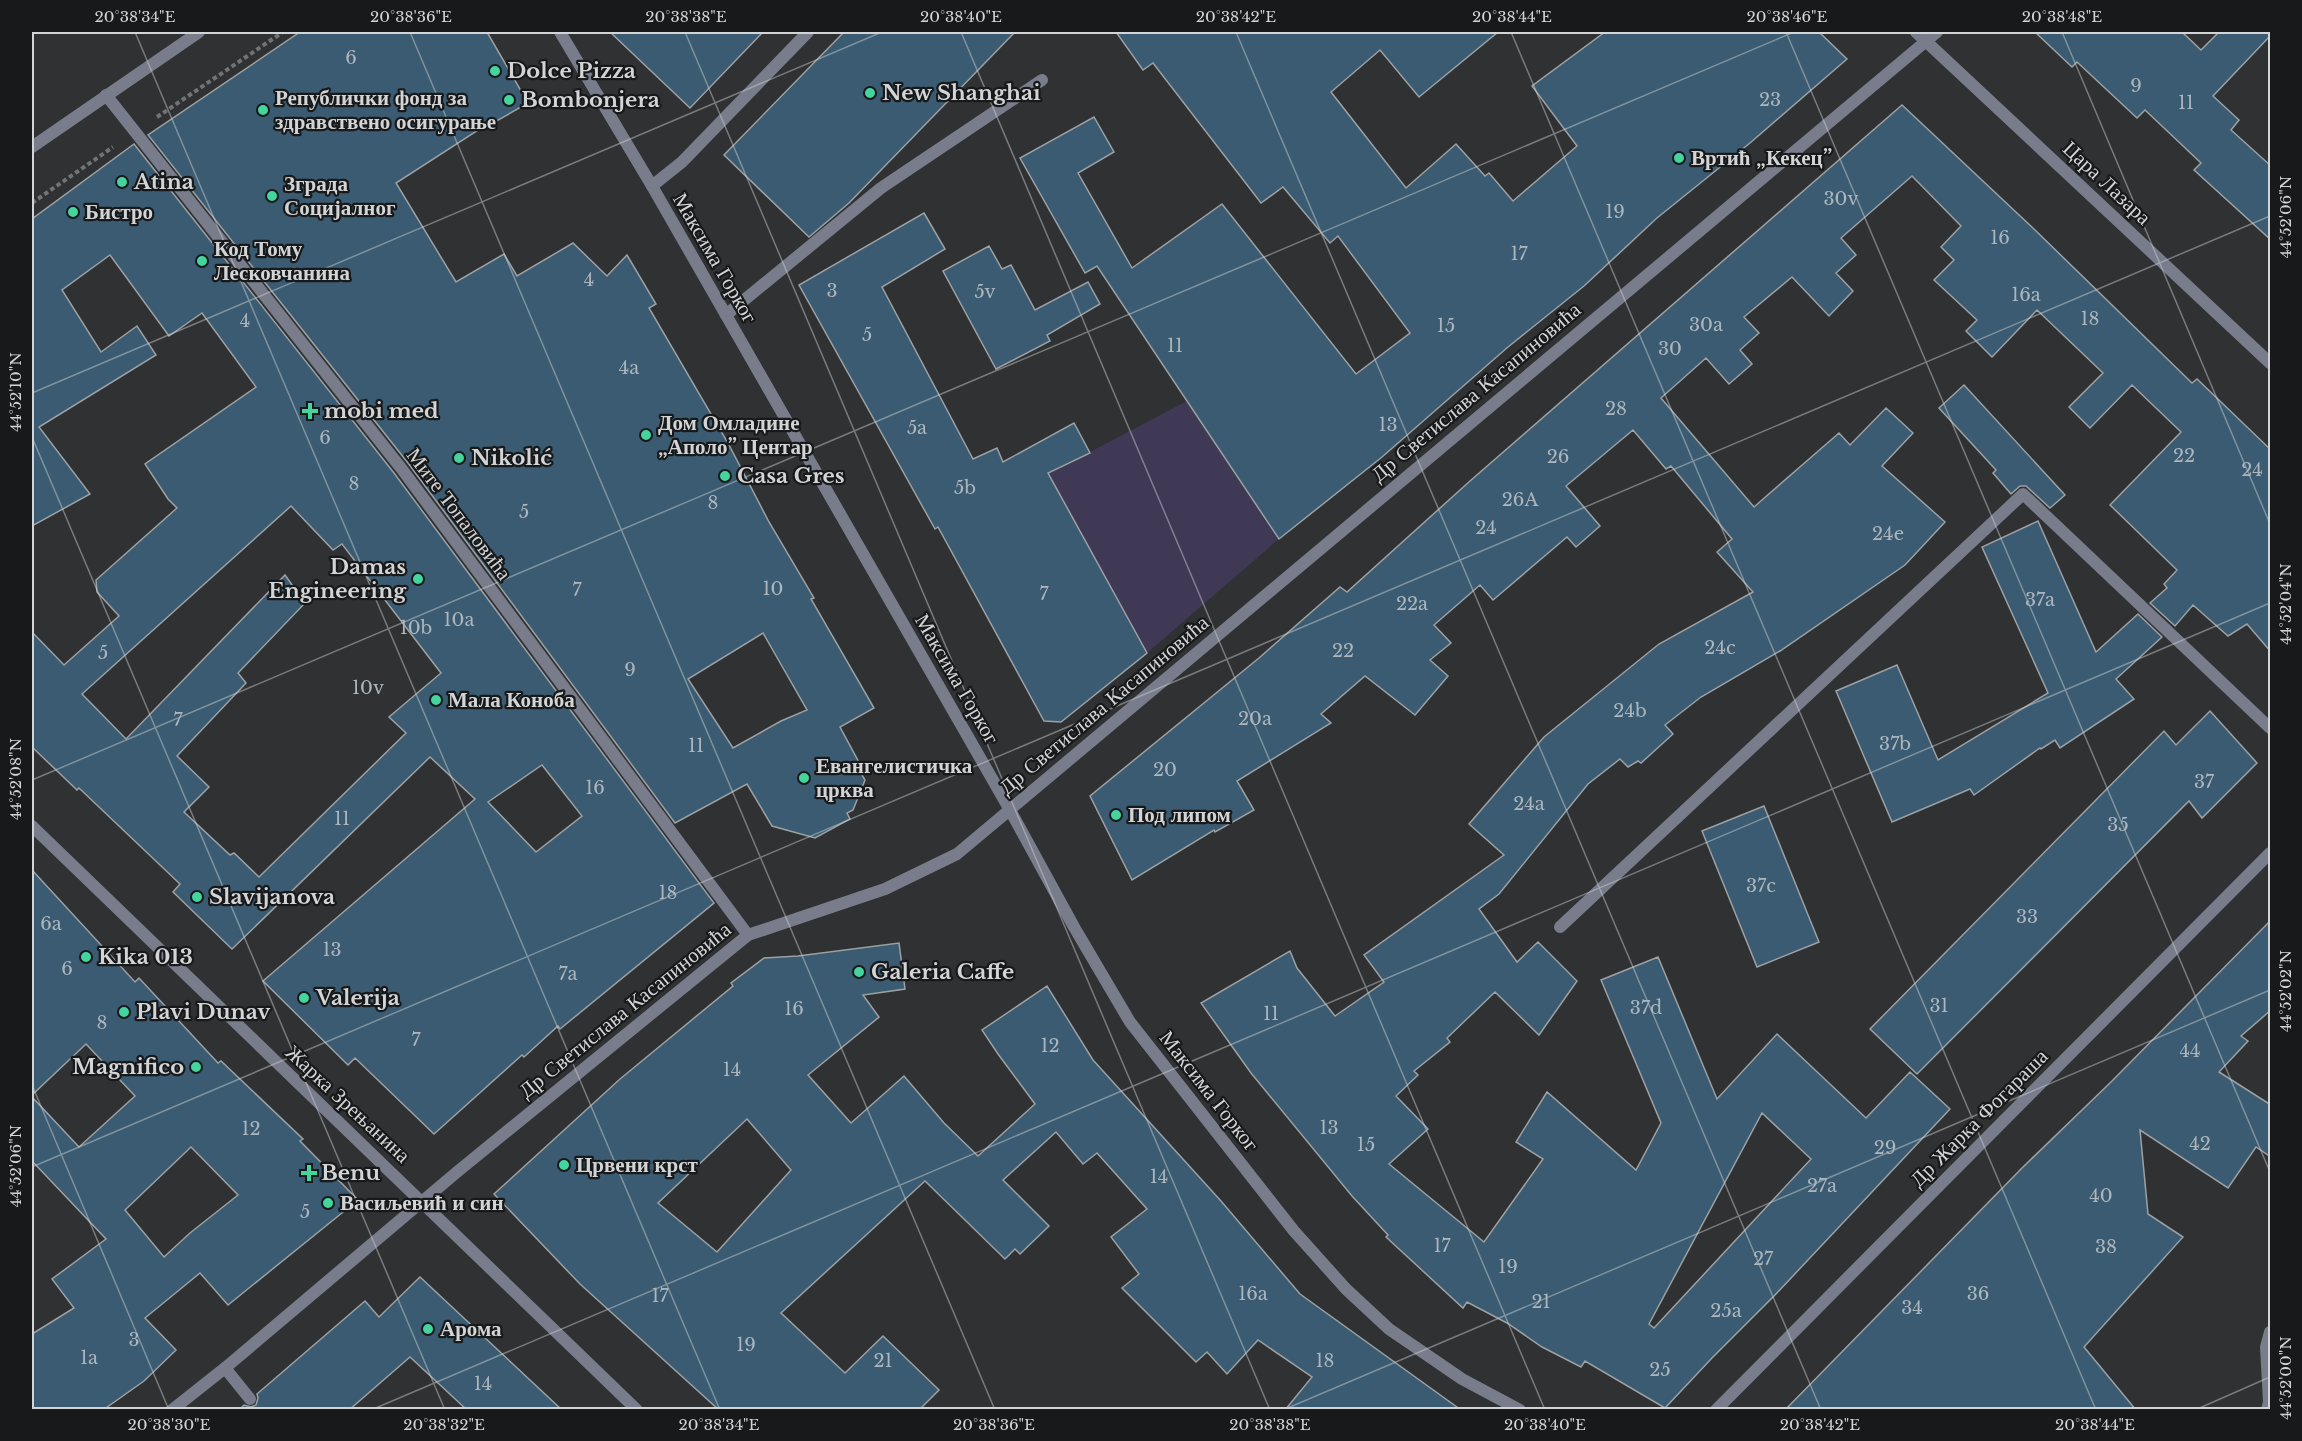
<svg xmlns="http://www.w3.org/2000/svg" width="2302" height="1441" font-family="'Libre Baskerville',serif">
<rect width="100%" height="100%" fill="#2f3133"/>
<polygon fill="#3f3956" points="1187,401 1279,539 1147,653 1048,474"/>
<g fill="#3a5b71" stroke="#9da1a3" stroke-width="1.5" fill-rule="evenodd">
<path d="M300 32H487L528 103 493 123 492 121 396 183 456 282 504 254 517 276 573 243 607 276 627 255 656 304 649 308 728 443 769 522 814 598 811 599 874 708 840 727 861 766 858 768 865 780 853 810 847 813 850 819 815 838 772 826 747 784 675 823 408 463 148 135ZM763 633 807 710 781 721 733 748 688 679Z"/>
<polygon points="610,32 763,32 690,108"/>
<polygon points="844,32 1015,32 849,203 809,237 724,155"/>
<polygon points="1116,32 1498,32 1419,97 1380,50 1331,92 1406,188 1456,144 1485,176 1489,173 1513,201 1577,146 1532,86 1605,32 1819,32 1847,59 1750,143 1657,218 1584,286 1508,347 1382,457 1279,539 1097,266 1085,273 1020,158 1094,117 1114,152 1078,173 1132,268 1222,204 1356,374 1410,333 1338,236 1330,243 1283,187 1261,203 1153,63 1143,70"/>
<polygon points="2035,32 2182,32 2201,50 2219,32 2271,32 2271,35 2213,96 2239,120 2231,130 2271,166 2271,240 2194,170 2201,163 2145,110 2137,118 2077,62 2072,67"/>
<path d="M1902 105 2035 230 2192 383 2197 379 2271 450V652L2247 624 2228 636 2193 605 2175 626 2150 603 2167 588 2164 584 2177 570 2110 505 2181 432 2132 385 2090 428 2069 407 2103 373 2037 310 1992 357 1966 331 1977 320 1934 280 1954 260 1941 247 1961 226 1912 176 1841 238 1856 255 1836 273 1853 291 1829 316 1792 277 1744 317 1759 333 1740 350 1752 364 1729 384 1706 358 1661 398 1754 507 1839 433 1850 445 1886 408 1913 433 1882 466 1945 522 1905 565 1780 651 1701 697 1665 725 1673 734 1641 763 1638 761 1628 767 1620 759 1588 784 1499 894 1479 909 1517 962 1538 942 1577 981 1539 1035 1495 992 1447 1038 1450 1042 1414 1071 1418 1075 1396 1096 1428 1129 1389 1164 1484 1242 1543 1159 1516 1142 1547 1092 1636 1170 1661 1123 1601 980 1658 957 1717 1099 1777 1034 1866 1118 1910 1072 1950 1109 1775 1295 1712 1358 1665 1408 1585 1361 1581 1367 1542 1347 1507 1323 1467 1302 1463 1308 1386 1237 1388 1235 1352 1196 1251 1073 1201 1003 1290 951 1297 968 1335 1016 1384 982 1364 955 1504 855 1469 824 1544 737 1659 644 1753 592 1717 552 1732 539 1671 466 1666 469 1633 430 1566 486 1600 526 1576 547 1567 537 1493 600 1480 585 1434 625 1451 643 1430 660 1448 676 1415 715 1365 676 1321 714 1331 723 1237 781 1254 810 1215 832 1214 830 1132 880 1090 796 1259 658 1340 587 1347 592 1470 481ZM1762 1113 1811 1159 1654 1328 1649 1324Z"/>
<path d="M134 144 394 473 714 903 560 1029 558 1026 524 1057 522 1055 434 1134 355 1058 348 1065 263 981 475 799 430 757 232 949 173 892 180 884 79 788 77 790 32 747V632L64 665 119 616 97 592 96 580 177 508 168 499 145 464 256 387 202 313 169 336 110 255 62 290 101 352 137 326 156 355 39 427 90 494 32 526V219ZM291 506 333 550 342 544 441 673 389 717 406 733 259 877 234 853 230 855 184 812 209 787 177 756 246 683 238 673 305 603 285 575 126 739 82 694ZM542 765 582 816 536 852 488 802Z"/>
<polygon points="924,213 945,249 882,287 973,459 997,448 1003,462 1074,423 1090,453 1048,473 1147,653 1061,722 1044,721 938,527 935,529 799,285"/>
<polygon points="989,246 1002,269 1011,265 1035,310 1088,282 1100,304 1047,335 1050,341 996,369 943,271"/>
<polygon points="1964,385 2065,495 2050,508 2026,486 2020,486 2011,494 1993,473 1996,470 1939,408"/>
<polygon points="2038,521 2096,652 2138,614 2162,637 2116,679 2134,699 2060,748 2055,740 2041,749 2040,748 1974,795 1970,789 1892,822 1836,691 1897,665 1938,760 2048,693 1982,547"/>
<polygon points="2210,711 2257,763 2202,818 2189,801 1917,1074 1870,1029 2164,731 2176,745"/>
<polygon points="1764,806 1819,942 1757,967 1702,831"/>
<path d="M32 870 135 982 139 978 218 1063 221 1061 303 1139 300 1141 358 1200 228 1305 200 1273 145 1318 176 1350 144 1381 103 1410H32V1334L74 1308 52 1279 106 1239 32 1161V1097L79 1147 135 1096 86 1044 32 1095ZM191 1147 238 1195 190 1233 164 1257 125 1210Z"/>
<polygon points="2271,920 2271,1010 2241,1036 2248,1041 2219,1072 2271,1105 2271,1157 2256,1147 2228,1188 2140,1130 2148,1214 2183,1237 2084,1347 2136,1410 1785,1410 2022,1168 2112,1081"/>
<path d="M899 943 905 989 863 995 879 1017 808 1075 851 1123 904 1076 944 1123 978 1156 1035 1104 998 1054 982 1030 1047 986 1093 1060 1221 1201 1300 1294 1461 1410H1285L1312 1377 1258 1340 1227 1374 1207 1352 1196 1362 1122 1288 1139 1274 1111 1237 1147 1209 1097 1153 1083 1164 1056 1132 1003 1180 1049 1226 1020 1254 1015 1249 1005 1259 925 1181 781 1313 845 1373 883 1336 939 1390 919 1410H719L580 1284 494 1194 620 1079 733 986 731 983 764 958 798 956ZM747 1119 791 1170 717 1252 658 1203Z"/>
<polygon points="420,1277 562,1410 467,1410 410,1357 349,1410 239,1410 244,1405 251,1407 256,1405 258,1398 257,1394 365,1301 379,1317"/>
</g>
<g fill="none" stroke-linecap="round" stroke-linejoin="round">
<g stroke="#717375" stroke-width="4" stroke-dasharray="4.5 3" stroke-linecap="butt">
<polyline points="157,117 283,32"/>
<polyline points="32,203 113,147"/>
</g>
<g stroke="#787c8b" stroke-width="12">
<polyline points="652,186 682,162 808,32"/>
<polyline points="726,315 881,188 1042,80"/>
<polyline points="225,1368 250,1399"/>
</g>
<polyline stroke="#787c8b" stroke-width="12" points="106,95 401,468 748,935"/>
<g stroke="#787c8b" stroke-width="12">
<polyline points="560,32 652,186 1010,810 1074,927 1130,1022 1294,1231 1346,1289 1389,1329 1462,1379 1520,1410"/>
<polyline points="1916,32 2270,363"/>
<polyline points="1560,927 2023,494 2270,728"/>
<polyline points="172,1410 225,1368 457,1172 748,935 885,889 957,854 1937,32"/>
<polyline points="1716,1410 2270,853"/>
<polyline points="2267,1410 2269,1402 2266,1347 2270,1332"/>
</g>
<g stroke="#787c8b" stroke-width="12">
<polyline points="32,147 199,32"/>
<polyline points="32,826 637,1410"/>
</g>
</g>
<path fill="none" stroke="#d3d4d6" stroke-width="1.5" stroke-opacity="0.45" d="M135 32 720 1410M410 32 995 1410M685 32 1270 1410M961 32 1545 1410M1236 32 1821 1410M1511 32 2096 1410M1786 32 2270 1172M2062 32 2270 524M32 393 882 32M32 437 445 1410M32 780 1794 32M32 1085 169 1410M32 1167 2270 216M371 1410 2270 603M1283 1410 2270 990M2195 1410 2270 1377"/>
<g fill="#46d49e" stroke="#18191a" stroke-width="2">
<circle cx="495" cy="71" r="6"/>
<circle cx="870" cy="93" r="6"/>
<circle cx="509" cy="100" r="6"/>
<circle cx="263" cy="110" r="6"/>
<circle cx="1679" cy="158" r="6"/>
<circle cx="122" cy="182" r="6"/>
<circle cx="272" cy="196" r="6"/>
<circle cx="73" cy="212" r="6"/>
<circle cx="202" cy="261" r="6"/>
<path d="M307 402h6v6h6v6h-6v6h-6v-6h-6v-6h6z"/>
<circle cx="646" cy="435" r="6"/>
<circle cx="459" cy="458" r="6"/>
<circle cx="725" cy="476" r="6"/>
<circle cx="418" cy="579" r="6"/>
<circle cx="436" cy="700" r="6"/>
<circle cx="804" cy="778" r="6"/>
<circle cx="1116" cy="815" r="6"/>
<circle cx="197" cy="897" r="6"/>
<circle cx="86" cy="957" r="6"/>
<circle cx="859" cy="972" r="6"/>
<circle cx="304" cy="998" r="6"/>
<circle cx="124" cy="1012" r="6"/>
<circle cx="196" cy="1067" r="6"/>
<circle cx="564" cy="1165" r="6"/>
<path d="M306 1164h6v6h6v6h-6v6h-6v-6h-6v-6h6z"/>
<circle cx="328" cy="1203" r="6"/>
<circle cx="428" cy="1329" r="6"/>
</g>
<g text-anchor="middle" stroke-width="4.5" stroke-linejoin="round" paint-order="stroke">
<g font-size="18" fill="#adb6bd">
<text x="351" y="64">6</text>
<text x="2136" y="92">9</text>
<text x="1770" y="106">23</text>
<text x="2186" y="109">11</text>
<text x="1841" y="205">30v</text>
<text x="1615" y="218">19</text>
<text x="2000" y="244">16</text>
<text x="1519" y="260">17</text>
<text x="589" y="286">4</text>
<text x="832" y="297">3</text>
<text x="985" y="298">5v</text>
<text x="2026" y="301">16a</text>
<text x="2090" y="325">18</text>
<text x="245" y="327">4</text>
<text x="1706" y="331">30a</text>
<text x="1446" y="332">15</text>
<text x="867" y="341">5</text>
<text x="1175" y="352">11</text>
<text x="1670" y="355">30</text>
<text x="629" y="374">4a</text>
<text x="1616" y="415">28</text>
<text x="1388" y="431">13</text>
<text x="917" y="434">5a</text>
<text x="325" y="444">6</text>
<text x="2184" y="462">22</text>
<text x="1558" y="463">26</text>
<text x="2252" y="476">24</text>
<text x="354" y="490">8</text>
<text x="965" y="494">5b</text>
<text x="1520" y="506">26A</text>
<text x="713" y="509">8</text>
<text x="524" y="518">5</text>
<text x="1486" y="534">24</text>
<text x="1888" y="540">24e</text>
<text x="773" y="595">10</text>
<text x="577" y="596">7</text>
<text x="1044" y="600">7</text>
<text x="2040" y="606">37a</text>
<text x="1412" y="610">22a</text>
<text x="459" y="626">10a</text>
<text x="416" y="634">10b</text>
<text x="1720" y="654">24c</text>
<text x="1343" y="657">22</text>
<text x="103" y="659">5</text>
<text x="630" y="676">9</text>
<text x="368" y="694">10v</text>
<text x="1630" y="717">24b</text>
<text x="1255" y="725">20a</text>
<text x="178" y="726">7</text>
<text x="1895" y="750">37b</text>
<text x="696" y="752">11</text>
<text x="1165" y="776">20</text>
<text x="2204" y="788">37</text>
<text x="595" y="794">16</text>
<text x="1529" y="810">24a</text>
<text x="342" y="825">11</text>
<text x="2118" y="831">35</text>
<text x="1761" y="892">37c</text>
<text x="668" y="899">18</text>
<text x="2027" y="923">33</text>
<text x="51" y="930">6a</text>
<text x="332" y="956">13</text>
<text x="67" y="975">6</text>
<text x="568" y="980">7a</text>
<text x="1939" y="1012">31</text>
<text x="1646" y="1014">37d</text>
<text x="794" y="1015">16</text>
<text x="1271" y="1020">11</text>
<text x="102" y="1029">8</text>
<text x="416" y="1046">7</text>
<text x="1050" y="1052">12</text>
<text x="2190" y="1057">44</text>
<text x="732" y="1076">14</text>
<text x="1329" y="1134">13</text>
<text x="251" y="1135">12</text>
<text x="2200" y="1150">42</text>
<text x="1366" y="1151">15</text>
<text x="1885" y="1154">29</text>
<text x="1159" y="1183">14</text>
<text x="1822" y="1192">27a</text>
<text x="2101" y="1202">40</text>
<text x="305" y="1218">5</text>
<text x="1442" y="1252">17</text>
<text x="2106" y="1253">38</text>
<text x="1763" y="1265">27</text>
<text x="1508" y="1273">19</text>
<text x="1253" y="1300">16a</text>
<text x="1978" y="1300">36</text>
<text x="660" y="1302">17</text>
<text x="1541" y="1308">21</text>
<text x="1912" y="1314">34</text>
<text x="1726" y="1317">25a</text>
<text x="134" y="1346">3</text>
<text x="746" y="1351">19</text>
<text x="89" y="1364">1a</text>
<text x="883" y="1367">21</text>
<text x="1325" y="1367">18</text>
<text x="1660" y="1376">25</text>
<text x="483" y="1390">14</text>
</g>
<g font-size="21" font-weight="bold" fill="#d3d4d6" stroke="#18191a" text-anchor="start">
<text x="507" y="78">Dolce Pizza</text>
<text x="882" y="100">New Shanghai</text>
<text x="275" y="105">Републички фонд за<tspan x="275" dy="24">здравствено осигурање</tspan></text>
<text x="521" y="107">Bombonjera</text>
<text x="1691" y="165">Вртић „Кекец”</text>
<text x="134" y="189">Atina</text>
<text x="284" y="191">Зграда<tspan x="284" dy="24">Социјалног</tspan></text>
<text x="85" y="219">Бистро</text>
<text x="214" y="256">Код Тому<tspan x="214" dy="24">Лесковчанина</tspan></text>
<text x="324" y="418">mobi med</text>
<text x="658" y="430">Дом Омладине<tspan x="658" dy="24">„Аполо” Центар</tspan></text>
<text x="471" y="465">Nikolić</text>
<text x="737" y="483">Casa Gres</text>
<text x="406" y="574" text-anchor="end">Damas<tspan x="406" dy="24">Engineering</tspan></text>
<text x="448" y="707">Мала Коноба</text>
<text x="816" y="773">Евангелистичка<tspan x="816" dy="24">црква</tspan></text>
<text x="1128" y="822">Под липом</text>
<text x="209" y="904">Slavijanova</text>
<text x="98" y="964">Kika 013</text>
<text x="871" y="979">Galeria Caffe</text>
<text x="316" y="1005">Valerija</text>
<text x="136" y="1019">Plavi Dunav</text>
<text x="184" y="1074" text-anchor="end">Magnifico</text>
<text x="576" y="1172">Црвени крст</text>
<text x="321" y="1180">Benu</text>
<text x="340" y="1210">Васиљевић и син</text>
<text x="440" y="1336">Арома</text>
</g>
<g font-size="21" fill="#d3d4d6" stroke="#18191a">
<text transform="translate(2107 183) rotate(43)" y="7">Цара Лазара</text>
<text transform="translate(715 258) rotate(60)" y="7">Максима Горког</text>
<text transform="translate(1476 392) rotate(-40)" y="7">Др Светислава Касапиновића</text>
<text transform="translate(459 514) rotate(53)" y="7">Мите Топаловића</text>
<text transform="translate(957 679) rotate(60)" y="7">Максима Горког</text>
<text transform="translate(1104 705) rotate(-40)" y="7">Др Светислава Касапиновића</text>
<text transform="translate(625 1010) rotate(-39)" y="7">Др Светислава Касапиновића</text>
<text transform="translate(1209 1091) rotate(52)" y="7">Максима Горког</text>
<text transform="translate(348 1104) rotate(43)" y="7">Жарка Зрењанина</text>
<text transform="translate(1979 1118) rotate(-45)" y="7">Др Жарка Фогараша</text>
</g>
</g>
<rect width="2302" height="1441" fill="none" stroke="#18191a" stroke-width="66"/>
<rect x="33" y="33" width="2236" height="1375" fill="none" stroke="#d3d4d6" stroke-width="2"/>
<g font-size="15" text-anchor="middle" fill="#d3d4d6">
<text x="135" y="22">20°38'34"E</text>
<text x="411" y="22">20°38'36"E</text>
<text x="686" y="22">20°38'38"E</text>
<text x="961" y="22">20°38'40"E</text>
<text x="1236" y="22">20°38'42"E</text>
<text x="1512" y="22">20°38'44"E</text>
<text x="1787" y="22">20°38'46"E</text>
<text x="2062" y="22">20°38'48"E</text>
<text transform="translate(2286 217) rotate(-90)" y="5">44°52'06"N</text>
<text transform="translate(16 392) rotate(-90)" y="5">44°52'10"N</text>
<text transform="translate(2286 604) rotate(-90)" y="5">44°52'04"N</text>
<text transform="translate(16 779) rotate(-90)" y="5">44°52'08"N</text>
<text transform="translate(2286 991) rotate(-90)" y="5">44°52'02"N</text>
<text transform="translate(16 1166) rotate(-90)" y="5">44°52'06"N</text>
<text transform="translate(2286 1378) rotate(-90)" y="5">44°52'00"N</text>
<text x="169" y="1430">20°38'30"E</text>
<text x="444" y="1430">20°38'32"E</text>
<text x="719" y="1430">20°38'34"E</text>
<text x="994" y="1430">20°38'36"E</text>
<text x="1270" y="1430">20°38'38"E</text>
<text x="1545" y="1430">20°38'40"E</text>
<text x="1820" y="1430">20°38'42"E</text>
<text x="2095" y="1430">20°38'44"E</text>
</g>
</svg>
